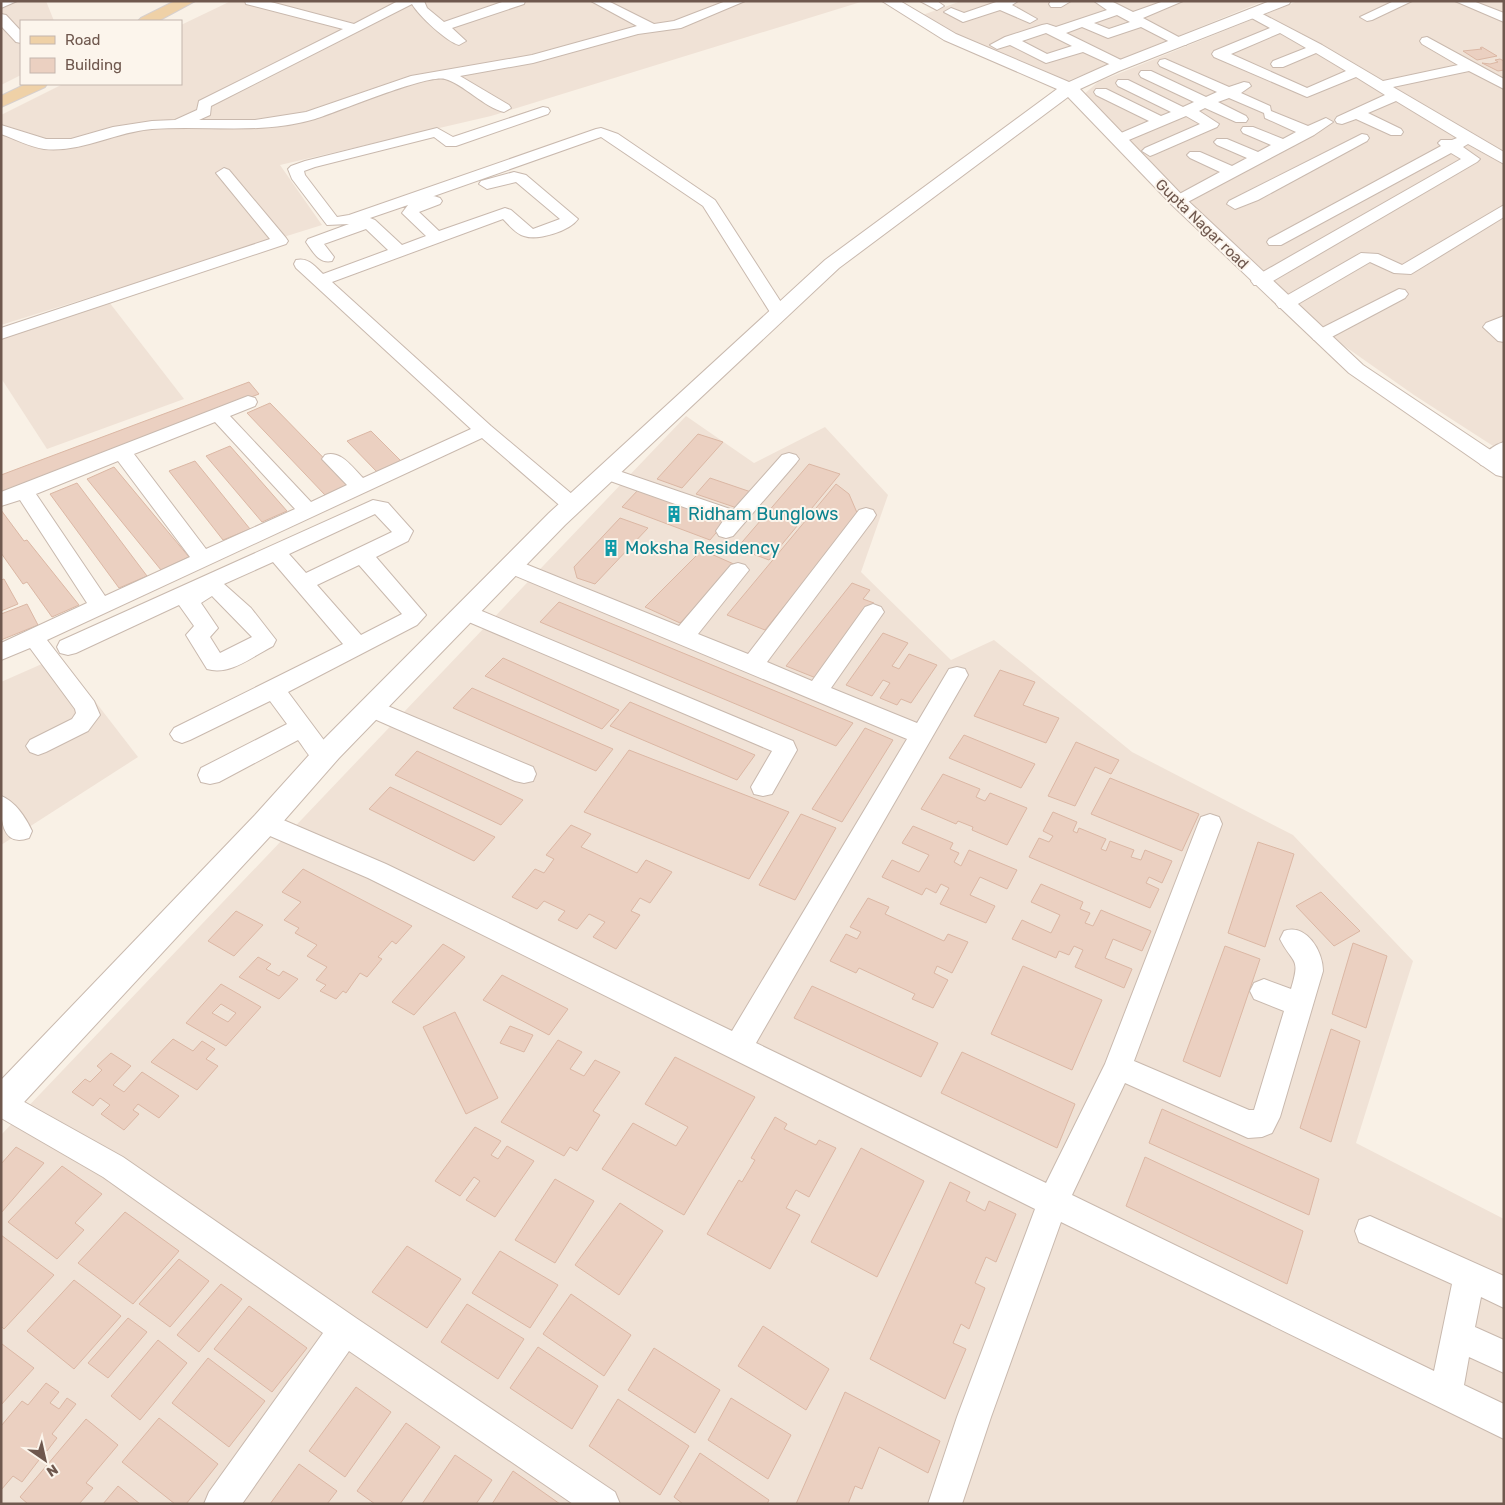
<svg xmlns="http://www.w3.org/2000/svg" width="1505" height="1505" font-family="Rubik,sans-serif">
<rect width="100%" height="100%" fill="#f9f1e6"/>
<g fill="#f0e2d6">
<polygon points="1,1 46,1 54,21 21,21 21,75 1,85"/>
<polygon points="231,1 864,1 491,116 280,165 322,225 1,325 1,115 63,84 181,84 181,25"/>
<polygon points="961,1 1264,1 1065,82 958,37 920,16"/>
<polygon points="1298,1 1504,1 1504,453 1414,395 1323,331 1082,96 1098,82"/>
<polygon points="109,302 184,399 47,449 1,378 1,338"/>
<polygon points="686,416 754,463 825,427 888,495 861,572 951,660 994,640 1132,752 1293,835 1413,961 1356,1143 1504,1219 1504,1504 1,1504 1,1135"/>
<polygon points="60,656 138,757 1,845 1,682"/>
</g>
<g fill="#ebd0c1" stroke="#dbb7a4" fill-rule="evenodd">
<polygon points="1482,47 1497,56 1477,60 1463,51 1482,49 1480,48"/>
<polygon points="1500,59 1504,61 1504,70 1498,71 1482,63 1490,64 1498,62 1495,60"/>
<polygon points="249,382 259,394 1,492 1,475"/>
<polygon points="270,403 349,484 325,495 247,413"/>
<polygon points="371,431 401,461 377,472 347,441"/>
<polygon points="698,434 723,442 682,488 657,479"/>
<polygon points="230,446 287,511 262,522 206,456"/>
<polygon points="195,461 250,529 223,540 169,471"/>
<polygon points="809,464 840,474 769,560 737,548"/>
<polygon points="114,467 189,557 161,570 87,479"/>
<polygon points="710,478 751,492 737,508 696,494"/>
<polygon points="77,483 147,576 119,588 50,494"/>
<polygon points="836,484 849,494 858,515 765,630 727,615"/>
<polygon points="639,489 726,521 710,540 622,507"/>
<polygon points="1,510 24,541 27,540 79,605 52,617 27,582 23,584 1,553"/>
<polygon points="620,518 648,528 595,584 577,578 574,567"/>
<polygon points="702,550 736,565 680,623 645,607"/>
<polygon points="4,579 18,604 1,611 1,580"/>
<polygon points="852,583 870,590 863,599 874,603 816,678 786,666"/>
<polygon points="559,602 853,723 836,746 540,622"/>
<polygon points="27,604 38,625 1,640 1,614"/>
<polygon points="883,633 908,643 892,666 899,669 909,654 937,665 911,703 901,699 897,705 880,698 890,683 883,680 872,696 846,685"/>
<polygon points="503,658 619,710 602,729 485,676"/>
<polygon points="1000,670 1035,682 1023,705 1059,718 1046,743 974,716"/>
<polygon points="472,688 613,749 596,771 453,708"/>
<polygon points="630,702 755,755 737,780 610,726"/>
<polygon points="865,728 893,740 842,822 812,809"/>
<polygon points="964,735 1035,764 1021,788 949,758"/>
<polygon points="1076,742 1119,760 1111,774 1095,767 1075,806 1048,796"/>
<polygon points="629,750 789,812 749,879 584,812"/>
<polygon points="417,751 523,800 501,825 395,775"/>
<polygon points="943,774 980,789 976,797 985,801 990,793 1027,808 1007,845 972,830 973,827 958,821 956,824 921,809"/>
<polygon points="1110,778 1199,814 1182,851 1091,814"/>
<polygon points="390,787 495,837 474,861 369,809"/>
<polygon points="1053,812 1077,822 1073,831 1077,833 1079,828 1106,839 1101,849 1106,851 1110,841 1134,850 1131,857 1141,860 1145,850 1172,861 1162,883 1149,877 1146,883 1159,889 1150,908 1029,857 1039,838 1049,842 1053,836 1043,831"/>
<polygon points="801,814 836,828 795,900 759,885"/>
<polygon points="571,825 591,834 581,847 637,873 646,860 672,872 650,903 640,898 631,911 640,915 616,949 593,937 605,922 589,914 577,929 558,920 565,911 544,901 537,909 512,897 535,869 544,873 554,859 546,855"/>
<polygon points="913,826 953,843 950,849 959,853 954,862 961,866 969,850 1017,870 1007,889 980,877 970,895 995,906 986,923 940,904 949,888 941,884 936,893 926,888 922,895 882,877 892,860 919,872 929,855 902,843"/>
<polygon points="1258,842 1294,854 1265,947 1228,933"/>
<polygon points="303,869 412,926 396,944 392,941 378,957 382,959 367,977 360,973 346,993 343,991 336,999 320,991 326,985 316,980 327,967 307,956 317,945 295,933 299,928 284,920 301,902 282,892"/>
<polygon points="1041,884 1083,902 1080,909 1090,913 1085,923 1093,926 1101,910 1151,931 1142,951 1113,939 1105,958 1132,969 1124,988 1075,967 1083,950 1074,946 1069,955 1059,951 1056,958 1012,939 1022,920 1051,933 1060,915 1031,902"/>
<polygon points="1321,892 1360,931 1334,946 1296,906"/>
<polygon points="868,898 889,907 885,914 944,941 948,934 968,942 952,973 937,966 934,973 948,980 933,1008 912,999 915,994 859,968 856,973 830,961 846,934 857,939 861,932 850,927"/>
<polygon points="236,911 263,925 234,956 208,941"/>
<polygon points="1353,943 1387,956 1366,1028 1332,1014"/>
<polygon points="443,944 465,957 414,1015 392,1002"/>
<polygon points="1225,946 1260,959 1220,1077 1183,1061"/>
<polygon points="258,957 271,964 266,969 279,976 283,971 298,979 279,999 239,977"/>
<polygon points="1023,966 1102,1000 1072,1070 991,1034"/>
<polygon points="502,975 568,1009 549,1035 483,1000"/>
<path d="M221 984 261 1007 226 1046 186 1023ZM221 1004 236 1013 228 1022 212 1013Z"/>
<polygon points="812,986 938,1043 921,1077 794,1018"/>
<polygon points="455,1012 498,1098 466,1114 423,1027"/>
<polygon points="510,1026 533,1035 524,1052 500,1043"/>
<polygon points="1331,1029 1360,1041 1331,1142 1300,1128"/>
<polygon points="173,1039 193,1051 202,1041 215,1049 206,1059 218,1066 197,1090 151,1062"/>
<polygon points="558,1040 582,1052 570,1069 584,1076 595,1060 620,1072 593,1111 600,1115 577,1151 570,1147 564,1156 501,1122"/>
<polygon points="962,1052 1075,1104 1057,1148 941,1093"/>
<polygon points="111,1053 131,1066 113,1085 124,1092 142,1072 179,1096 159,1118 138,1104 133,1110 139,1114 124,1130 101,1114 110,1105 100,1098 93,1106 72,1092 85,1079 90,1082 102,1070 97,1066"/>
<polygon points="675,1057 755,1097 684,1215 602,1169 633,1123 676,1146 688,1127 645,1104"/>
<polygon points="1162,1109 1319,1179 1309,1215 1149,1143"/>
<polygon points="775,1117 787,1124 784,1129 816,1145 819,1140 836,1148 809,1197 796,1190 786,1208 800,1215 770,1269 707,1234 739,1180 742,1182 755,1160 751,1158"/>
<polygon points="475,1127 501,1141 491,1155 498,1159 507,1146 534,1161 495,1217 466,1200 480,1181 474,1177 460,1196 435,1181"/>
<polygon points="16,1147 44,1163 1,1213 1,1164"/>
<polygon points="861,1148 924,1181 877,1277 811,1242"/>
<polygon points="1145,1157 1303,1231 1287,1284 1126,1206"/>
<polygon points="62,1166 102,1194 75,1223 84,1230 57,1259 8,1222"/>
<polygon points="555,1179 594,1201 555,1263 515,1240"/>
<polygon points="950,1182 970,1192 966,1201 985,1211 989,1201 1016,1214 996,1262 986,1257 975,1283 985,1288 969,1329 961,1324 953,1343 966,1349 945,1399 870,1359"/>
<polygon points="620,1203 663,1231 619,1295 575,1265"/>
<polygon points="125,1212 179,1251 133,1304 78,1263"/>
<polygon points="1,1235 54,1275 4,1329 1,1326"/>
<polygon points="407,1246 461,1279 427,1328 372,1292"/>
<polygon points="500,1251 558,1285 530,1328 472,1293"/>
<polygon points="179,1259 209,1281 170,1327 139,1304"/>
<polygon points="74,1280 121,1316 74,1369 27,1331"/>
<polygon points="221,1284 242,1299 199,1352 177,1335"/>
<polygon points="571,1294 631,1335 604,1376 543,1334"/>
<polygon points="467,1304 524,1339 498,1379 441,1342"/>
<polygon points="249,1306 307,1348 272,1392 214,1349"/>
<polygon points="128,1318 147,1332 108,1378 88,1363"/>
<polygon points="763,1326 829,1369 806,1410 738,1366"/>
<polygon points="158,1340 187,1363 140,1420 111,1396"/>
<polygon points="2,1344 34,1368 1,1405 1,1345"/>
<polygon points="538,1347 598,1386 572,1429 510,1388"/>
<polygon points="654,1348 720,1390 695,1433 628,1390"/>
<polygon points="208,1358 265,1401 229,1447 172,1403"/>
<polygon points="46,1383 59,1392 50,1403 59,1409 67,1398 76,1404 52,1434 57,1438 47,1451 39,1445 31,1454 39,1460 22,1482 13,1476 1,1490 1,1426 22,1401 28,1405"/>
<polygon points="356,1387 391,1412 345,1477 309,1451"/>
<polygon points="845,1392 940,1441 928,1473 879,1447 862,1489 855,1486 848,1504 796,1504"/>
<polygon points="731,1398 791,1435 768,1479 708,1440"/>
<polygon points="618,1399 689,1446 660,1495 589,1446"/>
<polygon points="159,1418 218,1464 186,1504 175,1504 122,1462"/>
<polygon points="86,1419 118,1445 86,1483 93,1488 79,1504 28,1504 20,1497"/>
<polygon points="406,1423 440,1447 400,1504 375,1504 357,1491"/>
<polygon points="700,1453 769,1500 767,1504 683,1504 674,1497"/>
<polygon points="455,1455 492,1480 476,1504 422,1504"/>
<polygon points="299,1464 337,1491 327,1504 270,1504"/>
<polygon points="513,1471 560,1504 492,1504"/>
<polygon points="118,1486 140,1504 103,1504"/>
</g>
<g fill="none" stroke-linecap="round" stroke-linejoin="round">
<g stroke="#c9b9ae" stroke-width="2">
<g id="minor">
<polygon points="1,1 17,1 1,8"/>
<path d="M245 1H267L354 24 398 1H424L427 8 444 22 505 1H525L524 4 452 28 466 41 459 45C447 42 419 16 412 4L211 106 210 115 199 120H255L306 112 411 76 532 55 637 26 591 1H608L654 24 674 21 726 1H745L681 28 638 34 533 63 460 76 509 105 511 108 504 112C485 108 462 83 445 79 427 74 338 112 315 119 262 135 206 125 152 129 115 132 81 153 44 149 30 147 15 139 1 134V125L46 139H71L113 127 152 121 175 120 197 110 199 101 343 29 246 4Z"/>
<polygon points="920,1 937,1 944,6 937,10"/>
<polygon points="999,1 1018,1 1012,5 1037,19 1030,23 1000,10 963,22 944,12 951,8 964,13"/>
<polygon points="1051,1 1071,1 1061,7 1051,7 1049,4"/>
<path d="M1094 1H1111L1133 12 1164 1H1183L1143 18 1188 42 1186 45H1176L1141 27 1108 38 1082 27 1066 33 1125 62 1127 65 1120 69 1083 52 1046 63 1010 45 997 49 990 45 1005 37 1042 25 1047 24 1056 27 1107 10ZM1117 15 1130 22 1109 29 1094 23ZM1046 33 1072 46 1047 54 1022 41Z"/>
<polygon points="1394,1 1412,1 1372,20 1367,21 1360,17"/>
<polygon points="1455,1 1473,1 1504,13 1504,22"/>
<path d="M1253 9 1322 45 1383 81 1458 65 1422 44 1420 41 1422 38 1427 37 1504 79V89L1469 71 1393 87 1504 152V164L1468 144 1463 147 1480 159 1477 162 1266 285H1254L1251 281 1254 277 1461 159 1451 153 1281 245H1269L1267 242 1269 239 1441 146 1438 143 1441 140H1452L1457 138 1396 101 1368 113 1401 129 1403 132 1401 135H1391L1356 119 1342 124 1337 123 1335 120 1337 117 1385 95 1356 77 1307 97 1214 57 1212 54 1214 51 1270 28 1248 16 1246 13 1248 10ZM1280 33 1306 48 1273 61 1271 64 1273 67H1283L1316 53 1346 71 1307 88 1231 54Z"/>
<polygon points="1,14 6,15 21,31 21,43 16,42 1,26"/>
<polygon points="1165,59 1229,87 1244,82 1249,83 1251,86 1241,93 1270,106 1271,111 1308,126 1326,118 1333,122 1314,135 1184,204 1172,204 1170,201 1172,198 1220,172 1190,158 1187,155 1190,152 1200,152 1232,166 1247,158 1217,145 1214,142 1217,139 1227,139 1258,152 1271,145 1243,133 1241,130 1243,127 1253,127 1283,139 1296,132 1265,118 1264,113 1229,98 1218,102 1246,116 1248,119 1246,122 1236,122 1205,108 1199,111 1219,124 1217,127 1155,154 1150,156 1142,151 1145,148 1200,124 1186,116 1124,142 1114,142 1112,139 1114,136 1149,121 1096,95 1094,92 1096,89 1106,89 1161,116 1171,112 1118,86 1116,83 1118,80 1128,80 1183,107 1194,102 1141,77 1139,74 1141,71 1151,71 1206,97 1217,92 1160,66 1158,63 1160,60"/>
<path d="M543 107 548 108 550 111 548 114 456 146H446L434 137 315 167 304 171 305 175 337 217 349 215 596 129 601 128 618 134 715 200 788 313 785 317H773L703 206 601 137 417 202 434 196 440 198 442 201 440 204 419 212 439 231 505 208 511 210 533 229 560 219 516 182 487 189 479 184 481 181 514 172 526 175 578 219C570 231 538 241 524 236 516 234 509 225 503 219L332 282 491 426 579 500 582 505 579 510 572 512 565 510 482 438 47 640 94 701 100 715 88 731 46 752 38 755 30 752 26 746 30 740 72 719 76 713 75 709 30 648 1 660V643L87 603 20 500 1 506V492L248 396 255 398 257 402 255 406 230 416 311 502 347 485 322 459 325 455C341 450 352 467 363 478L471 429 296 268 294 264 296 260C308 257 315 266 323 274L388 250 366 229 324 244 334 257 332 261C319 264 313 252 306 242L308 239 349 224 327 225 292 179 288 169 291 166 305 161 437 128 453 137ZM408 205 402 213 426 236 402 245 375 220 370 218ZM215 422 295 509 206 549 134 454ZM118 461 190 557 105 596 36 494Z"/>
<polygon points="1362,134 1367,135 1369,138 1367,141 1258,200 1235,209 1227,204 1229,201"/>
<polygon points="224,168 229,170 286,238 288,241 286,244 1,339 1,328 270,239 216,173"/>
<polygon points="1504,205 1504,217 1411,274 1394,273 1370,262 1291,308 1279,308 1276,304 1279,300 1361,253 1378,254 1402,265"/>
<polygon points="1399,289 1405,290 1408,294 1405,298 1326,340 1314,340 1311,336 1314,332"/>
<polygon points="1504,316 1504,342 1498,341 1483,327 1486,323"/>
<path d="M1504 442V458C1496 465 1491 468 1481 465L1478 461C1484 453 1494 445 1504 442Z"/>
<polygon points="789,453 796,455 799,459 796,463 733,536 726,538 719,536 716,531 723,521 599,477 596,473 599,469 606,467 613,469 733,510 782,455"/>
<path d="M373 500 388 503 413 531 408 541 376 557 426 615 417 625 288 692 332 751 336 757 332 763C314 769 308 753 298 740L219 782 210 784 201 782 198 775 201 768 287 724 270 701 190 740 182 743 174 740 170 734 174 728 343 644 273 562 224 584 251 608 276 640 273 646C253 656 230 676 207 669L186 635 194 626 179 605 76 653 68 655 60 653 57 647 60 641ZM375 514 392 532 306 573 289 554ZM359 565 402 614 361 635 317 585ZM212 596 252 637 220 653 210 637 218 628 201 603Z"/>
<path d="M866 508 873 510 876 515 873 520 767 662 812 681 865 607 873 604 881 607 884 612 831 688 917 723 949 669 957 667 965 669 968 675 756 1043 1046 1183 1105 1064 1198 824 1201 817 1210 814 1219 817 1222 824 1134 1061 1249 1110H1254L1284 1011 1254 999 1250 991 1254 983 1264 979 1291 989C1301 956 1293 965 1280 939L1284 931C1306 923 1323 951 1323 971L1280 1117 1272 1133 1262 1137 1248 1138 1125 1083 1072 1195 1434 1371 1452 1284 1359 1242 1355 1231 1359 1220 1370 1216 1504 1276V1308L1481 1297 1475 1327 1504 1340V1373L1469 1357 1464 1385 1504 1404V1439L1061 1222 991 1417 962 1504H928L957 1417 1035 1209 368 878 256 830 253 823 256 816 265 813 274 816 386 864 732 1031 907 739 504 571 500 566 504 561 511 559 518 561 679 626 731 565 738 563 745 565 749 570 745 575 698 634 748 654 859 510Z"/>
<polygon points="465,604 793,741 797,750 772,794 763,796 754,794 751,787 772,751 457,617 454,612 457,607"/>
<polygon points="371,699 533,767 536,774 533,781 524,783 515,781 363,714 359,708 363,702"/>
<path d="M1 796C15 801 26 818 32 831L29 838C0 848 1 816 1 796Z"/>
<polygon points="1,1089 123,1157 356,1318 615,1492 620,1504 573,1504 349,1351 242,1504 204,1504 209,1492 323,1333 103,1177 1,1118"/>
</g>
</g>
<g stroke="#c9b9ae" stroke-width="2">
<polygon id="tertiary" points="882,1 900,1 956,34 1069,82 1107,65 1270,1 1291,1 1289,4 1119,71 1080,89 1184,197 1363,365 1504,459 1504,477 1496,475 1349,373 1172,205 1068,97 839,268 565,525 339,758 275,831 13,1114 1,1118 1,1080 255,815 319,744 549,513 825,260 1057,89 944,40"/>
</g>
<g stroke="#d7d0cd" stroke-width="2">
<g id="primary">
<polygon points="175,1 195,1 158,21 138,21 141,18"/>
<polygon points="26,84 47,84 45,87 1,107 1,96"/>
</g>
</g>
<use href="#minor" fill="#fff" fill-rule="evenodd"/>
<use href="#tertiary" fill="#fff" fill-rule="evenodd"/>
<use href="#primary" fill="#efd1a7" fill-rule="evenodd"/>
</g>
<defs>
<g id="building-bare" transform="scale(1.35)"><path d="M-4-6H4V6H1V3H-1V6H-4ZM-2.5-4.3h1.7v1.8h-1.7ZM.8-4.3h1.7v1.8H.8ZM-2.5-1h1.7V.8h-1.7ZM.8-1h1.7V.8H.8Z" fill="#0f9aa8" stroke="#fcf5ec" stroke-width="2.5" paint-order="stroke"/></g>
</defs>
<g fill-rule="evenodd">
<use href="#building-bare" x="674" y="514"/>
<use href="#building-bare" x="611" y="548"/>
</g>
<g text-anchor="middle" stroke-width="4" stroke-linejoin="round" paint-order="stroke">
<g font-size="15" fill="#6f584e" stroke="#fcf5ec">
<text transform="translate(1202 224) rotate(44)" y="5">Gupta Nagar road</text>
</g>
<g font-size="18" fill="#0d838f" stroke="#fcf5ec" text-anchor="start">
<text x="688" y="520">Ridham Bunglows</text>
<text x="625" y="554">Moksha Residency</text>
</g>
</g>
<rect width="1505" height="1505" fill="none" stroke="#6f584e" stroke-width="5"/>
<rect x="20" y="20" width="162" height="65" fill="#fcf5ec" stroke="#c4b6ad"/>
<rect x="30" y="36" width="25" height="8" fill="#efd1a7" stroke="#c4b6ad"/>
<text x="65" y="45" font-size="15" fill="#6f584e">Road</text>
<rect x="30" y="58" width="25" height="15" fill="#ebd0c1" stroke="#c4b6ad"/>
<text x="65" y="70" font-size="15" fill="#6f584e">Building</text>
<g transform="translate(45 1460) rotate(146)" stroke="#fcf5ec" stroke-width="4" paint-order="stroke">
<path d="M0-4L9 19L0 12L-9 19Z" fill="#6f584e"/>
<text y="-8" font-size="14" font-weight="bold" text-anchor="middle" fill="#6f584e">N</text>
</g>
</svg>
